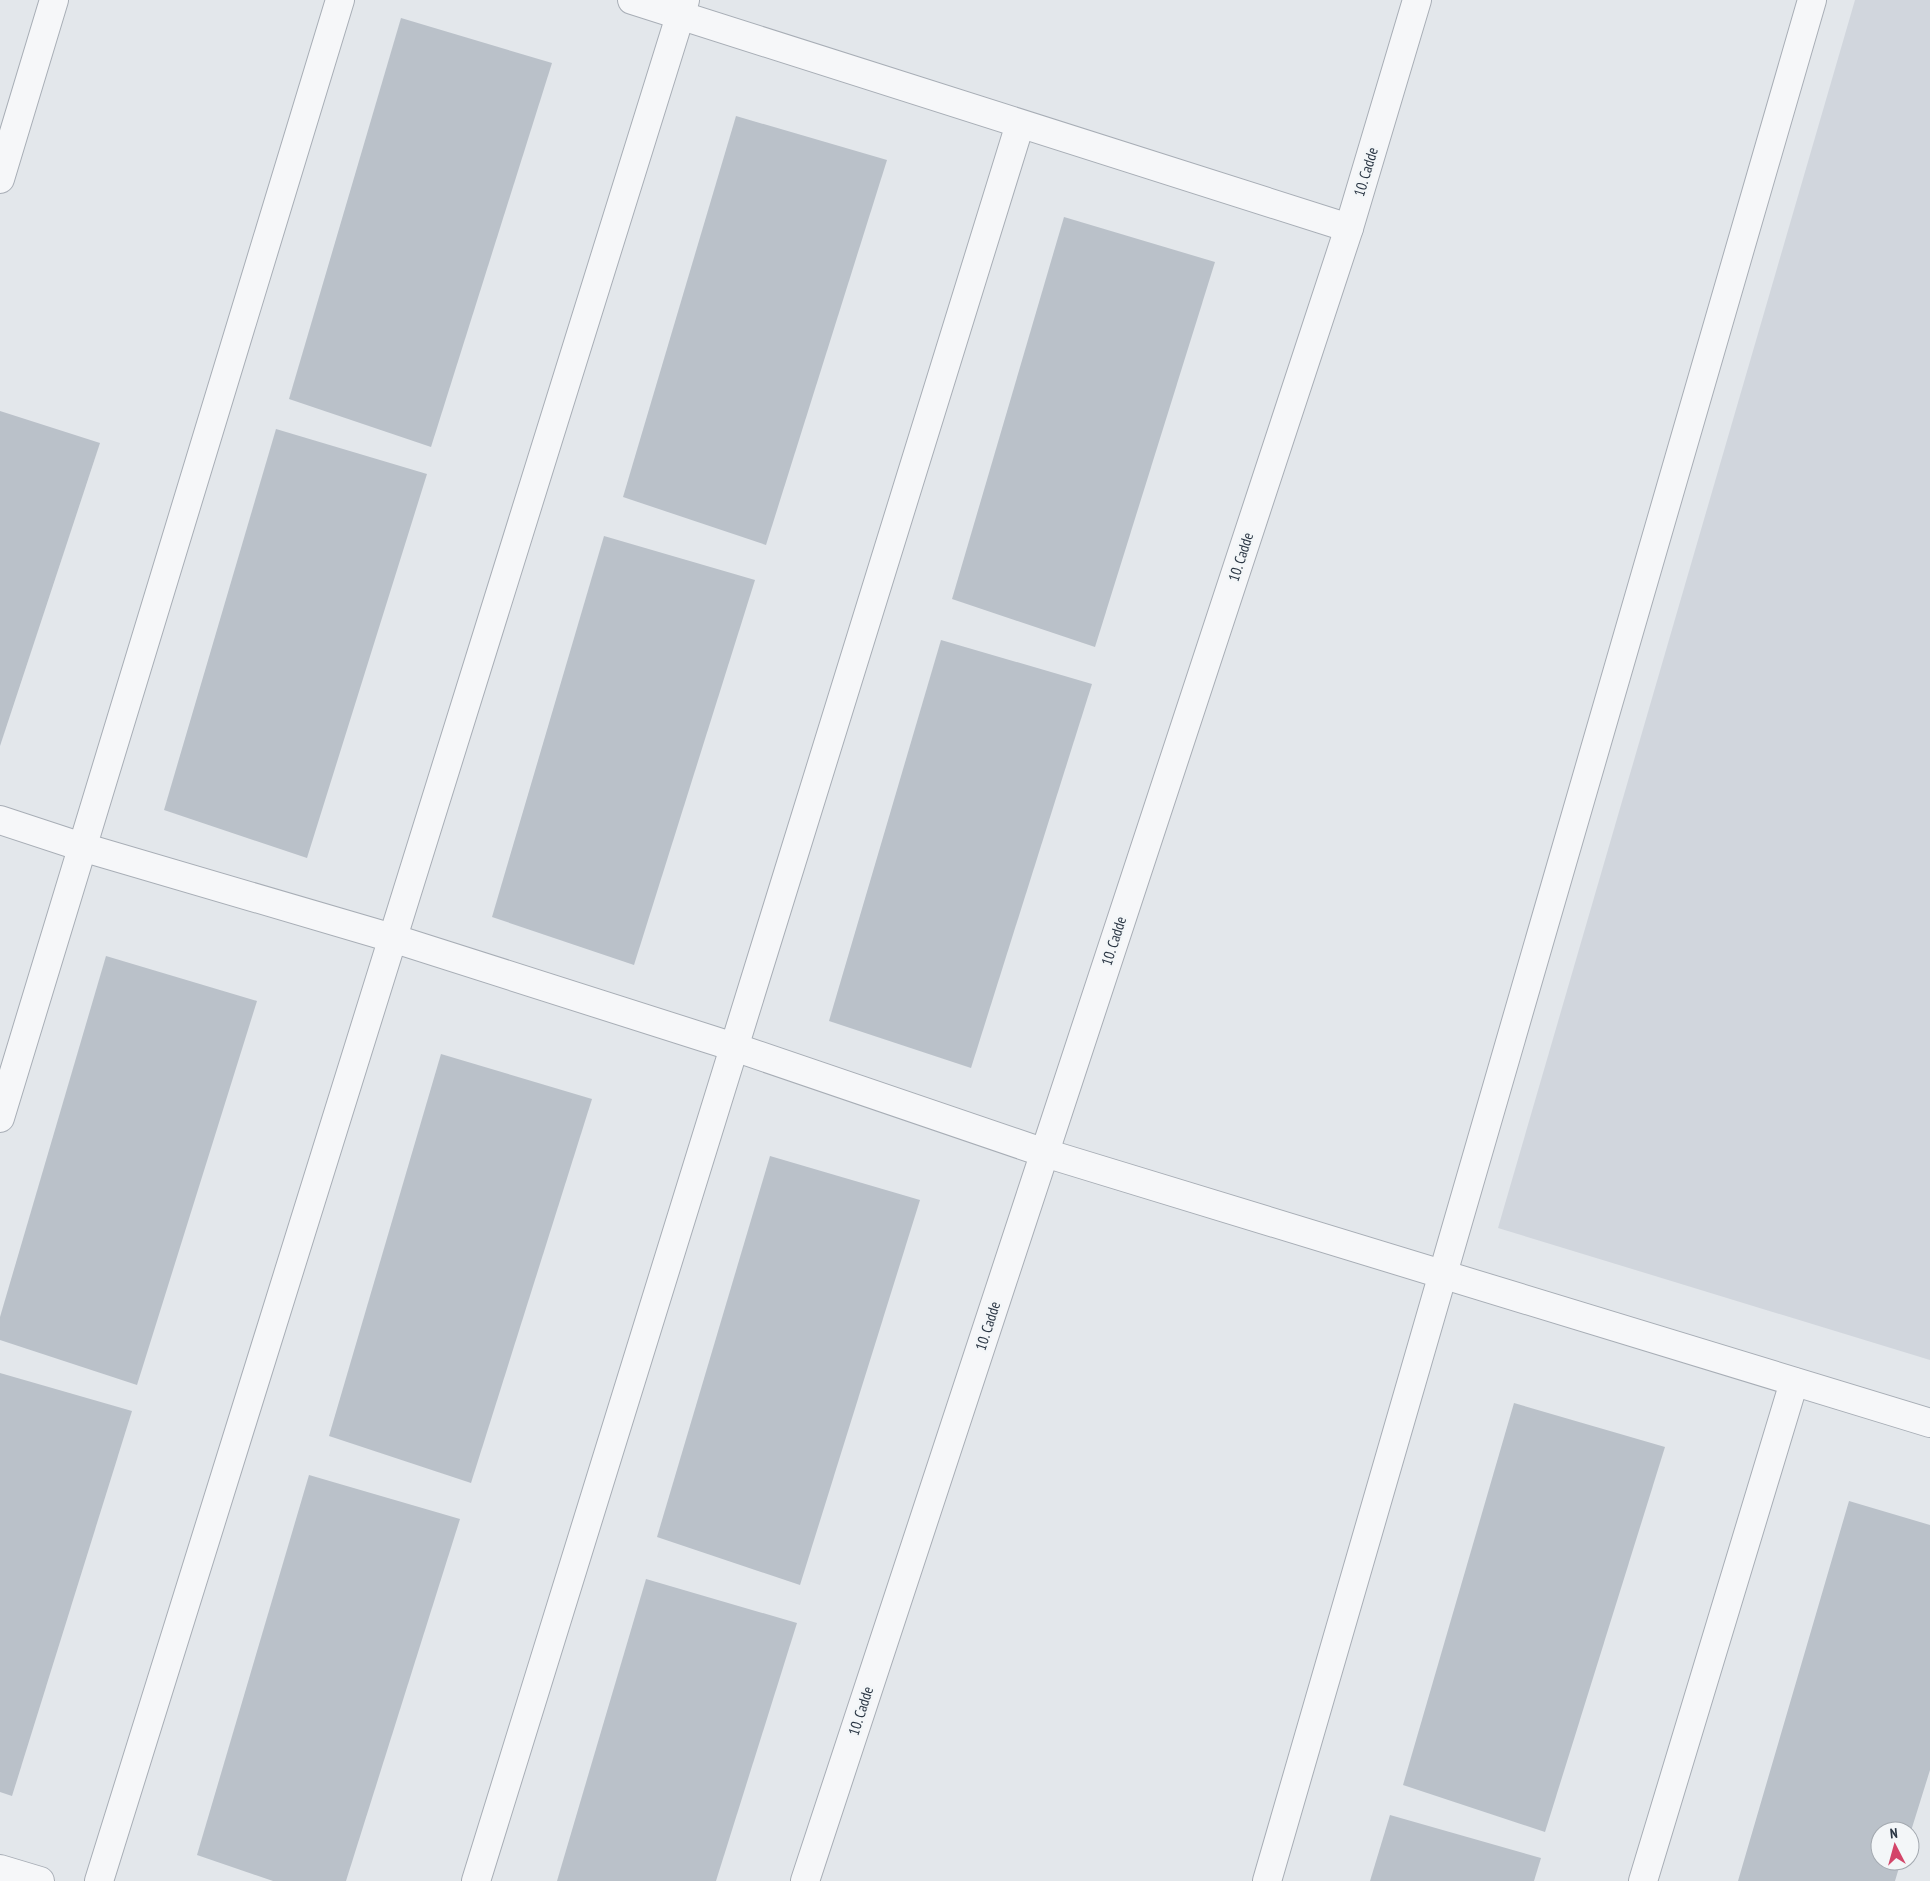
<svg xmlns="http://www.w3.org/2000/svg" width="1930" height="1881" font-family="'PT Sans Narrow',sans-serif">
<rect width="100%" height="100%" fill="#e3e7eb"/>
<polygon fill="#d1d6dd" points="1855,0 1930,0 1930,1360 1498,1228"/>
<g fill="#bac1c9">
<polygon points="401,18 552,63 431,447 289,399"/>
<polygon points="736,116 887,160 766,545 623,497"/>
<polygon points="1064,217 1215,262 1095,647 952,599"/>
<polygon points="0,411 100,443 0,746"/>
<polygon points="276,429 427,474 307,858 164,810"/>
<polygon points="604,536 755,580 634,965 492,917"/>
<polygon points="941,640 1092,684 971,1068 829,1021"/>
<polygon points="106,956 257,1001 137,1385 0,1340 0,1317"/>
<polygon points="441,1054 592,1099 471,1483 329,1436"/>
<polygon points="770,1156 920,1200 800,1585 657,1537"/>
<polygon points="0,1373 132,1411 12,1796 0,1792"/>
<polygon points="1514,1403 1665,1447 1545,1832 1403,1785"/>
<polygon points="309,1475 460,1519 346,1881 273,1881 197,1855"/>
<polygon points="1849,1501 1930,1525 1930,1770 1911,1831 1880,1831 1880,1861 1901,1861 1895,1881 1738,1881"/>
<polygon points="646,1579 797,1623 716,1881 557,1881"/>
<polygon points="1390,1815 1541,1858 1534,1881 1370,1881"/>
</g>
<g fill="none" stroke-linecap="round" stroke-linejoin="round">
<g stroke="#a8aeb6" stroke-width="30">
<g id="minor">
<polyline points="632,0 1349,228"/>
<polyline points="0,179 54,0"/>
<polyline points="0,820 82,847 392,938 734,1047 1045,1153 1930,1423"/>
<polyline points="0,1118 340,0"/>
<polyline points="0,1869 40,1881"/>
<polyline points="99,1881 685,0"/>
<polyline points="476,1881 1020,124"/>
<polyline points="1267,1881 1812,0"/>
<polyline points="1643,1881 1794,1382"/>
</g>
</g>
<g stroke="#a8aeb6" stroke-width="30">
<polyline id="tertiary" points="805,1881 1349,228 1417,0"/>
</g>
<use href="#minor" stroke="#f6f7f9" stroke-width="28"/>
<use href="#tertiary" stroke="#f6f7f9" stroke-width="28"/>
</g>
<g text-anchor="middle" stroke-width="5" stroke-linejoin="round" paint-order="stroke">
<g font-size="15" fill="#2a3644" stroke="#f3f6f8">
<text transform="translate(1366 172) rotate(-73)" y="5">10. Cadde</text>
<text transform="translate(1241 557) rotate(-72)" y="5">10. Cadde</text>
<text transform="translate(1114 941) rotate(-72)" y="5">10. Cadde</text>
<text transform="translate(988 1326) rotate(-72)" y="5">10. Cadde</text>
<text transform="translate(861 1711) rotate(-72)" y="5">10. Cadde</text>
</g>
</g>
<g transform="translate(1895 1846) rotate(354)"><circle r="24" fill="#f3f6f8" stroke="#a3a9b0"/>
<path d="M0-4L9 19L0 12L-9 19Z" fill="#d34569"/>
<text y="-8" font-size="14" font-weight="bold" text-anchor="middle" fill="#2a3644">N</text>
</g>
</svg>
